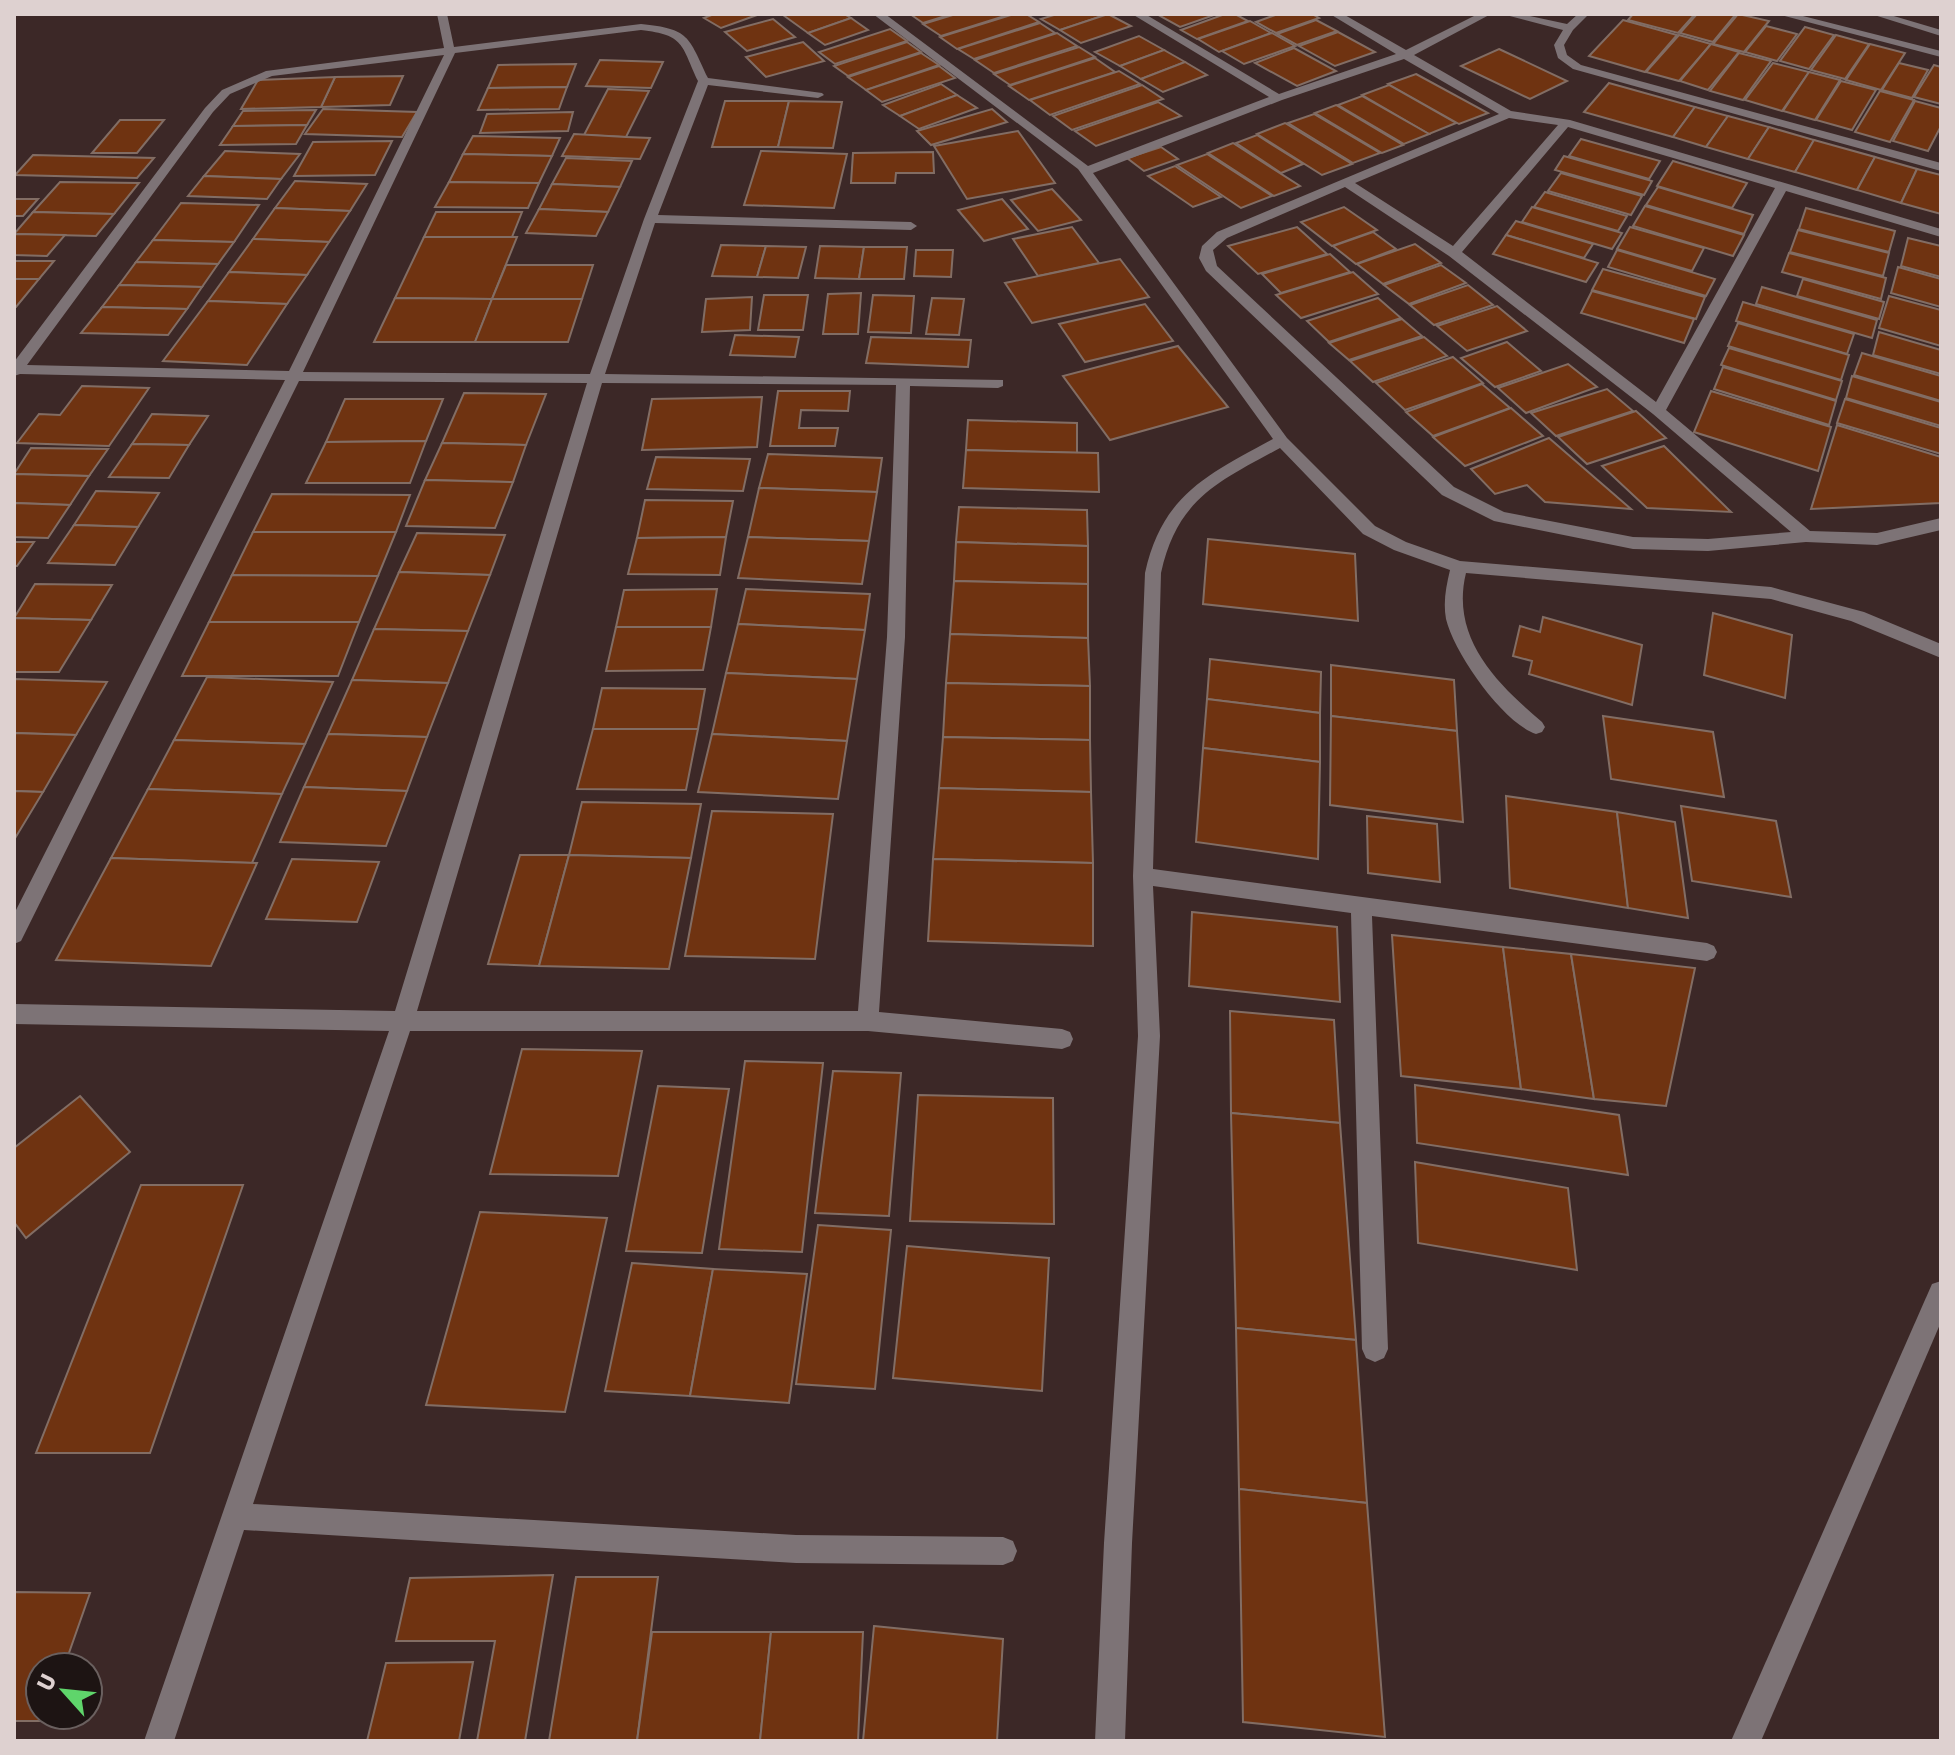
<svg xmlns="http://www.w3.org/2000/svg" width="1955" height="1755" font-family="Jost,sans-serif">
<rect width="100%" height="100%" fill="#3c2827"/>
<g fill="#6f3311" stroke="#826d64" stroke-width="2">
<polygon points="714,14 756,14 757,15 721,28 704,18"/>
<polygon points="787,14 844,14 851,18 808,33 783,15"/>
<polygon points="910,14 952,14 923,23"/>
<polygon points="956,14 1011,14 941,36 923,24"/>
<polygon points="1014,14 1026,14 1039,22 957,49 940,37"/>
<polygon points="1057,14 1108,14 1060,30 1041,19"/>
<polygon points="1108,14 1131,26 1081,43 1060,30"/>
<polygon points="1165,14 1217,14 1180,27 1160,16"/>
<polygon points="1225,14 1235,14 1248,21 1197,39 1181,30"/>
<polygon points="1278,14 1312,14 1319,18 1276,33 1256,22"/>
<polygon points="1633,14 1695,14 1678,33 1628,20"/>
<polygon points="1697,14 1736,14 1713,42 1680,33"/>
<polygon points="1738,14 1769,21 1744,52 1713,44"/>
<polygon points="851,18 868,30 825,45 808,33"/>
<polygon points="773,19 795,37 747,51 725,32"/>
<polygon points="1316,20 1337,31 1297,45 1277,34"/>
<polygon points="1623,20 1677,35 1645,72 1589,56"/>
<polygon points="1250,21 1271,33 1219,52 1198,39"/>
<polygon points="1040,23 1055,33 974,59 958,49"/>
<polygon points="1766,26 1797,34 1777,61 1745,52"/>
<polygon points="1805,27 1834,35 1809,69 1780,61"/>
<polygon points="890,29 907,41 835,64 819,52"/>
<polygon points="1338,32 1375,52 1335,66 1299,46"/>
<polygon points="1057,33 1077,46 994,73 975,60"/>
<polygon points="1272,33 1295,46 1244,64 1222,51"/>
<polygon points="1679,35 1711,44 1679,81 1646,72"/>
<polygon points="1836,35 1869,44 1845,79 1811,70"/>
<polygon points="1139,36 1164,50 1120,66 1095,52"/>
<polygon points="803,42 824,61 766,77 746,57"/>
<polygon points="907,42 921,52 848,76 834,66"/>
<polygon points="1711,44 1739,52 1708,90 1680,81"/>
<polygon points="1870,44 1905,53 1881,90 1846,80"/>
<polygon points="1079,47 1095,57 1010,85 994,74"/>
<polygon points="1294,48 1336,71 1297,86 1255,63"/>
<polygon points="1499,49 1567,81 1530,99 1461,66"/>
<polygon points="1164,50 1185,62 1141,79 1120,66"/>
<polygon points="921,53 939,65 866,90 848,77"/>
<polygon points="1739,53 1771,61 1743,100 1710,91"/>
<polygon points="1095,58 1115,72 1029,100 1009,86"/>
<polygon points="600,60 663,62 651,88 586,86"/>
<polygon points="1185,62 1207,75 1163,92 1141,79"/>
<polygon points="1773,63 1809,72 1782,111 1745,100"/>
<polygon points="1899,63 1928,70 1912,98 1882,90"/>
<polygon points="576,64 567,87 488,88 498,65"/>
<polygon points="1934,65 1941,67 1941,104 1914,97"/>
<polygon points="939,66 955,78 882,102 866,90"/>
<polygon points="1119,71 1140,84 1050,115 1030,100"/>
<polygon points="1809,72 1840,80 1815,120 1783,111"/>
<polygon points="1416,74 1488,113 1459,124 1388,84"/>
<polygon points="403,76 390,105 321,107 335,77"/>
<polygon points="335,77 321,107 241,109 258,80"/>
<polygon points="1841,81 1876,90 1852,130 1816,120"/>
<polygon points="1609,83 1695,107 1673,137 1584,112"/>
<polygon points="941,84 957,95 900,116 883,105"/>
<polygon points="1142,85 1163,99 1072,130 1053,116"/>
<polygon points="1389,85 1456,123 1429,134 1362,95"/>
<polygon points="567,87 559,109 478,110 488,88"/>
<polygon points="608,89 649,91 626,137 584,135"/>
<polygon points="1880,91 1914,100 1890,142 1855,132"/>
<polygon points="957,95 977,108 919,129 900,116"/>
<polygon points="1362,96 1429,134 1404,144 1338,105"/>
<polygon points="725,101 789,101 778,147 712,147"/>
<polygon points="789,101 842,102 833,148 778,147"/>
<polygon points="1915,101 1941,108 1941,126 1928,151 1893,141"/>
<polygon points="1158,102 1181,116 1096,146 1075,131"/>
<polygon points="1336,105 1403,145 1382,153 1315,113"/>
<polygon points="1695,107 1728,116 1706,147 1673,137"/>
<polygon points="323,109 417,112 402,137 305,134"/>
<polygon points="992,109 1007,122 931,145 917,131"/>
<polygon points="316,110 307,125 233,126 243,111"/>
<polygon points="573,112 568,131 480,133 487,114"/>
<polygon points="1314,114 1380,153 1353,163 1288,123"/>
<polygon points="1728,116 1769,127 1748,159 1706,147"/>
<polygon points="120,120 164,120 137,153 92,153"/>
<polygon points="1285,123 1352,164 1322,175 1257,134"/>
<polygon points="307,125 296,144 220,145 233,126"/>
<polygon points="1769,127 1814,140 1795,172 1748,159"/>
<polygon points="1018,131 1055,183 967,199 934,146"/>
<polygon points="574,134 626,137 650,138 640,159 562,156"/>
<polygon points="1257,135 1303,164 1281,173 1236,143"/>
<polygon points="473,136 560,138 552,156 463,154"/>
<polygon points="1581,139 1660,161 1649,179 1569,156"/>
<polygon points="1814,140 1875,157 1857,190 1795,172"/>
<polygon points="392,141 375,175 294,176 313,142"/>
<polygon points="1233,143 1300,186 1274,196 1208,153"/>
<polygon points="1161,147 1178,159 1144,171 1127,158"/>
<polygon points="225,151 300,154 281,179 204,176"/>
<polygon points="761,151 847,154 834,208 744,205"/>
<polygon points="933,152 934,173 896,173 895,183 851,183 853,153"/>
<polygon points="463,154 552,156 539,183 449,182"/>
<polygon points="1207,154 1272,196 1241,208 1177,165"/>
<polygon points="33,155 154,158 137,178 15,175"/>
<polygon points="1564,156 1652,181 1644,195 1555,170"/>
<polygon points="1875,157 1917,169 1901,203 1857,190"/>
<polygon points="566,158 632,161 620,187 552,184"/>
<polygon points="1673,161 1747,183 1732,208 1657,186"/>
<polygon points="1175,166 1221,197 1193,207 1148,176"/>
<polygon points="1917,169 1941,175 1941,214 1901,203"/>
<polygon points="1561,173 1642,196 1631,215 1548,191"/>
<polygon points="204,176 281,179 267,199 188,196"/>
<polygon points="295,181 367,184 350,211 275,208"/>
<polygon points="60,182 139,183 114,214 33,212"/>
<polygon points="449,182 539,183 528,208 435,207"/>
<polygon points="552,184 620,187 608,212 539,209"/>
<polygon points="1658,187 1753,215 1744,234 1646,205"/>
<polygon points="1052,189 1081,220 1038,231 1011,200"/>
<polygon points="1545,192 1627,216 1618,231 1534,207"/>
<polygon points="14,199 38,199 23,216 14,216"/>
<polygon points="1002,199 1028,229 984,241 958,210"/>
<polygon points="181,203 259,205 234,242 153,240"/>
<polygon points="1645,206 1744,235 1733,256 1633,226"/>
<polygon points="1344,207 1377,230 1332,246 1301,222"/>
<polygon points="1532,207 1622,233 1612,249 1522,222"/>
<polygon points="275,208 350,211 329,242 253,239"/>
<polygon points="1806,208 1895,231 1889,252 1799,229"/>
<polygon points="539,209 608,212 596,236 526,233"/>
<polygon points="33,212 114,214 96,236 14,234"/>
<polygon points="436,212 522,212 512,237 424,237"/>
<polygon points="1516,221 1593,244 1584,258 1506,235"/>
<polygon points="1072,227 1099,263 1038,276 1013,239"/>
<polygon points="1297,227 1327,254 1258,274 1228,246"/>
<polygon points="1630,227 1704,248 1692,271 1617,249"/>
<polygon points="1798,230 1889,253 1883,276 1790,252"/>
<polygon points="1373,232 1396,249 1356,264 1333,246"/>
<polygon points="14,234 65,235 47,256 14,255"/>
<polygon points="1506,235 1598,263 1586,282 1493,254"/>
<polygon points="424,237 517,237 492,299 395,298"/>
<polygon points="1908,238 1941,246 1941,277 1901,266"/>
<polygon points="253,239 329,242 307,275 229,272"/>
<polygon points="153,240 234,242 218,264 136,262"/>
<polygon points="1415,244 1441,263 1383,284 1357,264"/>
<polygon points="721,245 766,246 757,277 712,276"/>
<polygon points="766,246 806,247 798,278 757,277"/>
<polygon points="820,246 864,247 859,279 815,278"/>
<polygon points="864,247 907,247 904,279 859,279"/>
<polygon points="916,250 953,250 951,277 914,276"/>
<polygon points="1617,250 1715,279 1706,296 1608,267"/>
<polygon points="1789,253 1886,278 1881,299 1782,272"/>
<polygon points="1330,254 1350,272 1281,293 1262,274"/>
<polygon points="1120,259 1149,297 1032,323 1005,283"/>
<polygon points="14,261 54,261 39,279 14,279"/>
<polygon points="136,262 218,264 202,287 119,285"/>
<polygon points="506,265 593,265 582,299 492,299"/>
<polygon points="1441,265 1466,283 1409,304 1384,285"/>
<polygon points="1898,267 1941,279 1941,307 1891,293"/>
<polygon points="1603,269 1705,297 1696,319 1592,290"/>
<polygon points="229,272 307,275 287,304 208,301"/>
<polygon points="1353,272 1378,294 1301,318 1276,295"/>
<polygon points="14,279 39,279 16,307 14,307"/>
<polygon points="1803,279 1884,302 1879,319 1797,296"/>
<polygon points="119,285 202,287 187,309 102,307"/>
<polygon points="1468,285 1493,305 1434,325 1410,305"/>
<polygon points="1762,287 1877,320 1872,338 1756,304"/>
<polygon points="1592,291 1694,319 1684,343 1581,313"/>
<polygon points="861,293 858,334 823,334 828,294"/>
<polygon points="764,295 808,295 803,330 758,330"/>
<polygon points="873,295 914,296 911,333 868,332"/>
<polygon points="1889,296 1941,310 1941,346 1879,328"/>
<polygon points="752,297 750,330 702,332 706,299"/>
<polygon points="395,298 492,299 475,342 374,342"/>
<polygon points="932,298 964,299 959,335 926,334"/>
<polygon points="1378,298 1401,318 1329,342 1307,321"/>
<polygon points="492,299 582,299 568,342 475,342"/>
<polygon points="208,301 287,304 247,365 163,361"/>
<polygon points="1743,302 1854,334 1847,354 1736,321"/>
<polygon points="1145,304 1173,341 1085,362 1059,324"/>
<polygon points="1497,306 1527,331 1467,351 1437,326"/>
<polygon points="102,307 187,309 168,335 81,333"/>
<polygon points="1402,319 1422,336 1349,360 1329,343"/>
<polygon points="1738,323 1849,355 1841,380 1728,346"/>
<polygon points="1879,332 1941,350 1941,374 1873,355"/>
<polygon points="735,335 799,337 795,357 730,355"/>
<polygon points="871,337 971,340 968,367 866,363"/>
<polygon points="1424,337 1447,356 1373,382 1350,361"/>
<polygon points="1507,342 1541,371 1495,387 1461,358"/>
<polygon points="1178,346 1228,407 1110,440 1063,376"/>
<polygon points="1729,348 1842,381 1836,400 1721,365"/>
<polygon points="1862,353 1941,376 1941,401 1854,375"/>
<polygon points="1453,357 1483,383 1405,410 1376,383"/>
<polygon points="1568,364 1597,387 1526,413 1498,388"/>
<polygon points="1723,367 1836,401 1829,425 1714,389"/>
<polygon points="1852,376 1941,402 1941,426 1846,398"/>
<polygon points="1482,384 1510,408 1433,436 1406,412"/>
<polygon points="82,386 149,388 109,446 17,443 39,414 60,415"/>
<polygon points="1607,389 1633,411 1556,436 1531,413"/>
<polygon points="778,391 850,391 848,411 801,410 799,428 838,428 835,446 770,446"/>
<polygon points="1711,391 1831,427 1818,471 1694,432"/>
<polygon points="464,393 546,394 526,445 442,443"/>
<polygon points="762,397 757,447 642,450 652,399"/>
<polygon points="345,399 443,399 426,441 326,442"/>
<polygon points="1845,399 1941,428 1941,454 1837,423"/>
<polygon points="1511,408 1543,436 1465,466 1433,437"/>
<polygon points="1636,411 1666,438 1587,464 1558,437"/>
<polygon points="152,414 208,416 189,445 132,444"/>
<polygon points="968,420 1077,423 1077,453 966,450"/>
<polygon points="1837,425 1941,457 1941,503 1811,509"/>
<polygon points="1549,438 1631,509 1545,502 1527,485 1495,494 1471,469"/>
<polygon points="426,441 410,483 306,483 326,442"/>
<polygon points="442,443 526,445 513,482 425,480"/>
<polygon points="132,444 189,445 169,478 109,477"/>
<polygon points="1664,446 1731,512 1647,508 1602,466"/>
<polygon points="31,448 108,449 89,476 14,474"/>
<polygon points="966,450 1098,453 1099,492 963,488"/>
<polygon points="768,454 882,458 877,492 759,488"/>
<polygon points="656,457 750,459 743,491 647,489"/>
<polygon points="14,474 89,476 70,505 14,503"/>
<polygon points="425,480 513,482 495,528 406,526"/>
<polygon points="759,488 877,492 869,541 748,537"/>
<polygon points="96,491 159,493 138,527 74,525"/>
<polygon points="272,494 410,495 396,532 253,532"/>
<polygon points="645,500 733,501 726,537 637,538"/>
<polygon points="14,503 70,505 48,538 14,537"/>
<polygon points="959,507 1087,510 1088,546 956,542"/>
<polygon points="74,525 138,527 115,565 48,563"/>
<polygon points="253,532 396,532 378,576 232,575"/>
<polygon points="417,533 505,535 490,575 399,572"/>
<polygon points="726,537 720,575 628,574 637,538"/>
<polygon points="748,537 869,541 862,584 738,578"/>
<polygon points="1208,539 1355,554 1358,621 1203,604"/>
<polygon points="14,542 34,542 17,566 14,566"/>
<polygon points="956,542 1088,546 1088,584 954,581"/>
<polygon points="399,572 490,575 468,631 374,629"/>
<polygon points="232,575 378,576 359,622 209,622"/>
<polygon points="954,581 1088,584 1088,638 950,634"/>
<polygon points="35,584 112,585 91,620 14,618"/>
<polygon points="717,589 711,627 616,627 624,590"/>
<polygon points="746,589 870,594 865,630 738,624"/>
<polygon points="1713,613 1792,635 1785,698 1704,675"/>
<polygon points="1543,617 1642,645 1632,705 1529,674 1532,661 1513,656 1520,626 1540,632"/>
<polygon points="14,618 91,620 59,672 14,672"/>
<polygon points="209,622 359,622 338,676 182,676"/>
<polygon points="738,624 865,630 857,679 726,673"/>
<polygon points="616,627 711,627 703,670 606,671"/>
<polygon points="374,629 468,631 448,683 352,680"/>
<polygon points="950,634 1088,638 1090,686 946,683"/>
<polygon points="1210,659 1321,672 1320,713 1207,699"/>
<polygon points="1331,665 1454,680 1457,731 1331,716"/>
<polygon points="726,673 857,679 847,741 712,734"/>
<polygon points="207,677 333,682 305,744 174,740"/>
<polygon points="14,679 107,682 76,735 14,733"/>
<polygon points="352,680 448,683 427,737 328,734"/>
<polygon points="946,683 1090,686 1090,740 943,737"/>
<polygon points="602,688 705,689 698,729 593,729"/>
<polygon points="1207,699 1320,713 1320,762 1203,748"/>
<polygon points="1331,716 1457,731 1463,822 1330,805"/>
<polygon points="1603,716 1713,732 1724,797 1611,779"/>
<polygon points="593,729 698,729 686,790 577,789"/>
<polygon points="14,733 76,735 43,792 14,791"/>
<polygon points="328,734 427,737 407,791 304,787"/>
<polygon points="712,734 847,741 838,799 698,792"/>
<polygon points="943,737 1090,740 1091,792 939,788"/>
<polygon points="174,740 305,744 282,794 148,789"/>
<polygon points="1203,748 1320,762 1318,859 1196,842"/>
<polygon points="304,787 407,791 386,846 280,842"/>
<polygon points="939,788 1091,792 1093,863 933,859"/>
<polygon points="148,789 282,794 252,863 111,858"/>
<polygon points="14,791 43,792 14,840"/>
<polygon points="1506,796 1617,812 1628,908 1510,888"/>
<polygon points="582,802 701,804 691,858 569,855"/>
<polygon points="1681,806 1776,821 1791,897 1692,881"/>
<polygon points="712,811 833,814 815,959 685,956"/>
<polygon points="1617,812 1675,822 1688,918 1628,908"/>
<polygon points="1367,816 1437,824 1440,882 1368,873"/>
<polygon points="520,855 569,855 539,966 488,964"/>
<polygon points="569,855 691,858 669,969 539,966"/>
<polygon points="111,858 257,863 211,966 56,960"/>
<polygon points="292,859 379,862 357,922 266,919"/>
<polygon points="933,859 1093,863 1093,946 928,941"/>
<polygon points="1192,912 1337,927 1340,1002 1189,986"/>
<polygon points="1392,935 1503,947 1521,1089 1401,1076"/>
<polygon points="1503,947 1571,954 1594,1099 1521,1089"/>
<polygon points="1571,954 1695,968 1666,1106 1594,1099"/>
<polygon points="1230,1011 1334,1020 1340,1123 1231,1113"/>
<polygon points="522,1049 642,1051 618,1176 490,1174"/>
<polygon points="745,1061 823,1063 802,1252 719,1249"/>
<polygon points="833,1071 901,1073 889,1216 815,1213"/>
<polygon points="1415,1085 1619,1115 1628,1175 1417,1143"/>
<polygon points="658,1086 729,1089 702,1253 626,1251"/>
<polygon points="918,1095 1053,1098 1054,1224 910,1221"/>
<polygon points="80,1096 130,1152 26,1238 14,1222 14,1148"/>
<polygon points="1231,1113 1340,1123 1356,1340 1236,1328"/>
<polygon points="1415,1162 1568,1188 1577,1270 1418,1243"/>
<polygon points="141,1185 243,1185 150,1453 36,1453"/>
<polygon points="480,1212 607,1218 565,1412 426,1405"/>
<polygon points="818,1225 891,1230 875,1389 796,1384"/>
<polygon points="907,1246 1049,1258 1042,1391 893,1378"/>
<polygon points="632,1263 713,1269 690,1396 605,1391"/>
<polygon points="713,1269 807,1274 789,1403 690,1396"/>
<polygon points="1236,1328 1356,1340 1367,1503 1239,1489"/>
<polygon points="1239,1489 1367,1503 1385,1737 1243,1722"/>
<polygon points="553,1575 525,1741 477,1741 495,1641 396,1641 410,1578"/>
<polygon points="576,1577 658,1577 637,1741 549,1741"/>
<polygon points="14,1592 90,1593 64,1667 40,1667 40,1715 47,1715 45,1721 14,1721"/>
<polygon points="874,1626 1003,1639 997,1741 863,1741"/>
<polygon points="652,1632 771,1632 760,1741 637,1741"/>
<polygon points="771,1632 863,1632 858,1741 760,1741"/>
<polygon points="473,1662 459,1741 367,1741 386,1663"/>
</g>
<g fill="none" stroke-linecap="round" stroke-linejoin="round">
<g fill="#7d7376" fill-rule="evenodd">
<path d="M437 14H447L454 47 641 24C690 29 688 36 708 78L822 93 824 95 818 98 708 85 658 215 911 222 917 226 911 230 655 223 605 374 1003 380V386L998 388 910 386 905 637 879 1012 1062 1029 1070 1032 1073 1039 1070 1046 1062 1049 868 1031H410L253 1504 796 1535 1003 1537 1013 1541 1017 1551 1013 1561 1003 1565 796 1563 244 1530 174 1741H144L389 1031 14 1024V1004L395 1011 587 383 299 381 21 941 14 944V914L285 380 20 374 14 376V362L205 108 222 90 266 71 444 48ZM641 30C685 35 681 45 698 81L644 219 590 374 303 372 455 53ZM444 55 289 371 27 365 213 112 230 94 272 76ZM602 383 896 385 887 637 858 1011H417Z"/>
<path d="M873 14H885L1088 166 1269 97 1132 14H1145L1279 94 1396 54 1330 14H1343L1406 50 1478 14H1491L1414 55 1511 111 1570 120 1941 229V237L1786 191 1666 410 1810 531 1877 533 1941 518V530L1877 545 1806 542 1708 551 1633 549 1494 521 1442 495 1206 271 1199 258 1202 246 1217 232 1499 114 1404 59 1282 100 1093 173 1287 438 1375 526 1406 542 1460 561 1771 587 1864 612 1941 644V658L1851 621 1771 599 1466 573C1450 638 1497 684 1542 722L1545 727 1542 732 1536 734C1503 723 1454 653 1446 619 1443 602 1446 587 1450 570L1394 550 1363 534 1280 448C1218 482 1177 499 1161 573L1153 869 1707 943 1714 946 1717 952 1714 958 1707 961 1372 916 1388 1349 1384 1358 1375 1362 1366 1358 1362 1349 1351 913 1153 886 1160 1036 1132 1543 1125 1741H1095L1104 1543 1138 1036 1133 876 1145 573C1162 495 1207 475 1273 439L1078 169ZM1509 118 1558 125 1453 246 1355 183ZM1568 127 1775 188 1656 402 1462 252ZM1345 187 1449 256 1653 414 1791 532 1708 539 1633 537 1504 512 1454 487 1217 266 1213 250 1227 238Z"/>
<polygon points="1502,14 1521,14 1567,24 1578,14 1589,14 1573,30 1564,45 1567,55 1581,65 1941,163 1941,171 1573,69 1558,58 1554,45 1563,30"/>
<polygon points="1777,14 1795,14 1941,51 1941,57"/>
<polygon points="1871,14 1887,14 1941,30 1941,36"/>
<polygon points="1941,1281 1941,1322 1761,1741 1731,1741 1932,1284"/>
</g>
</g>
<rect width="1955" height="1755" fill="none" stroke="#ded1d0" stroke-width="32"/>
<g transform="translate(64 1691) rotate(297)"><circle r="38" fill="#1d1413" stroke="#6a605f" stroke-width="2"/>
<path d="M0-6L14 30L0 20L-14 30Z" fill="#5fd56b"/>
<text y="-12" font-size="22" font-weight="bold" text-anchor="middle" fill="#ded1d0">U</text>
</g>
</svg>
